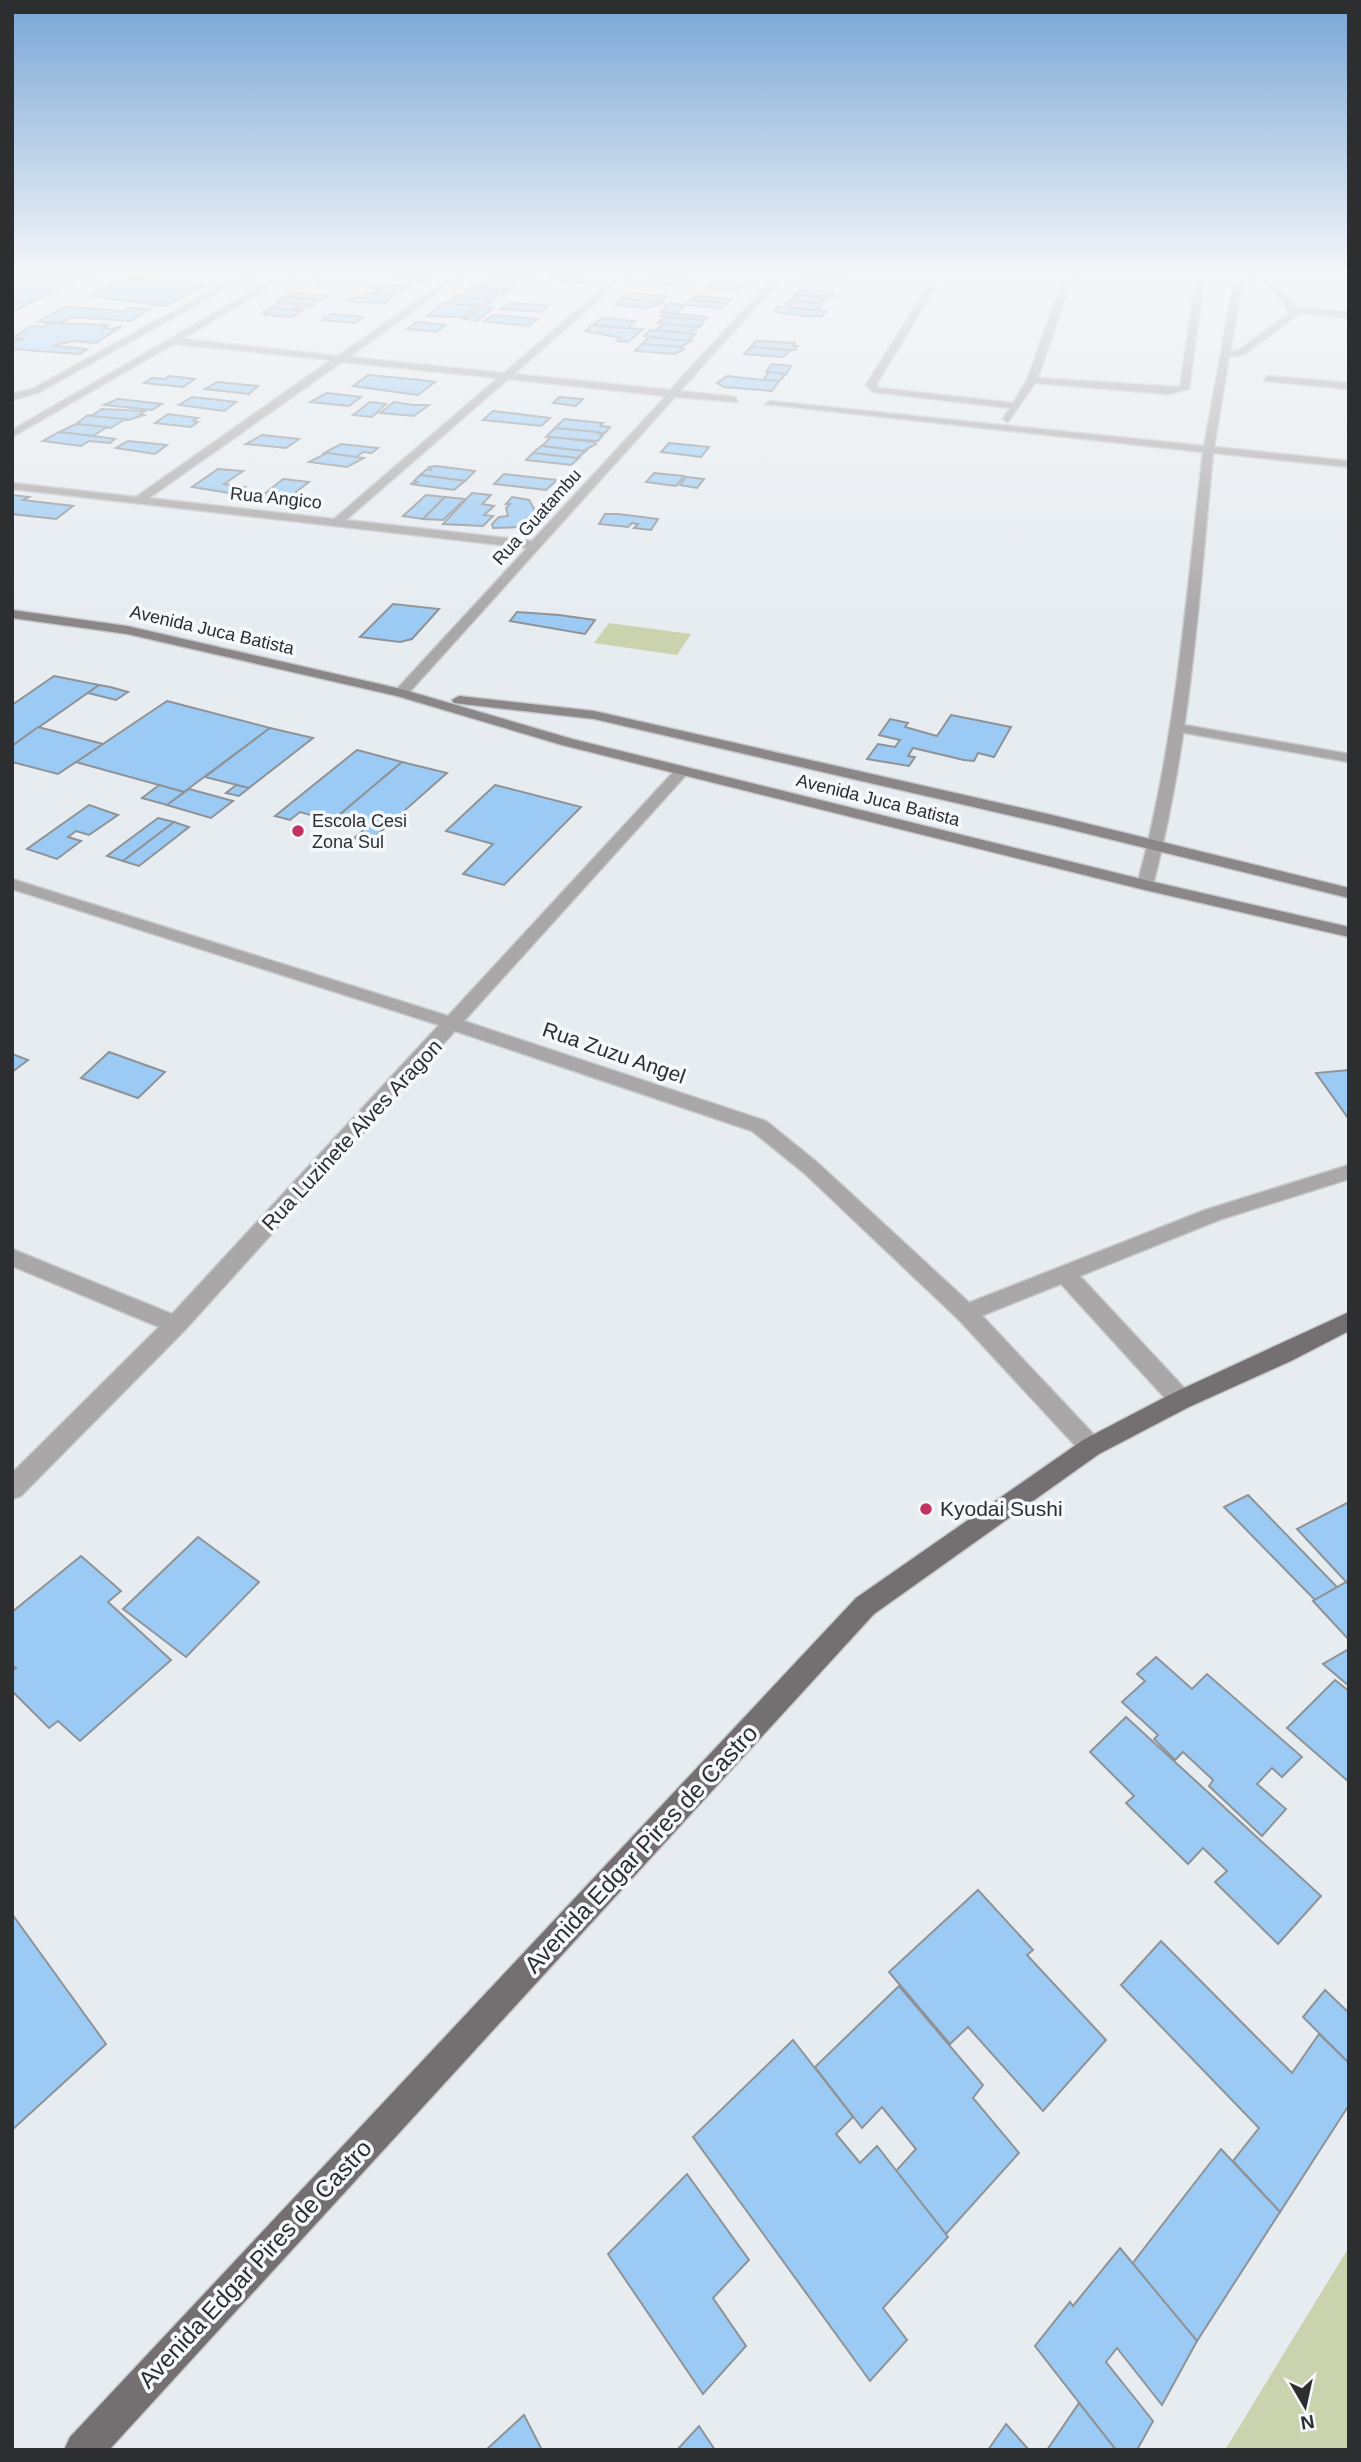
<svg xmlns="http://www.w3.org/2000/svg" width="1361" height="2462" font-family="Arial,sans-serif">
<rect width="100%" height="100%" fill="#e7ecf0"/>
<g fill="#cad3ae">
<polygon points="609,623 691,634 677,655 594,643"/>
<polygon points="1349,2247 1349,2450 1225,2450"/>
</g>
<g fill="#9bcbf4" stroke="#8f9397" stroke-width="2">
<polygon points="12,271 95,271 12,312"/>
<polygon points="402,271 427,271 432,272 420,277 424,277 419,281 385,278"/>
<polygon points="490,271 521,271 534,272 523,280 482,277"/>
<polygon points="560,271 568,272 589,274 582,277 588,278 582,283 548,279"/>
<polygon points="654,271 663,271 695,273 689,279 649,276"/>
<polygon points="809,271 811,272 846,274 838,279 805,277"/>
<polygon points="644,275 649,276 687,279 681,285 640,281"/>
<polygon points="484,277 518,280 516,282 520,282 510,289 474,286"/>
<polygon points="319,278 354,282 344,287 316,284 321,281 315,281"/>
<polygon points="141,279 203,285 165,306 90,296 121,280"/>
<polygon points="715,281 743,284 738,290 704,287"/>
<polygon points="373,283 411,287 394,295 374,293 378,290 368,286"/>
<polygon points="471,287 507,289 504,291 508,291 504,294 465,292"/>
<polygon points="802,289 833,292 830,295 841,296 793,295"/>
<polygon points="293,292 327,296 320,300 283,297"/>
<polygon points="467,292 494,294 498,295 490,301 451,297"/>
<polygon points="372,293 394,295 384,304 345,301"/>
<polygon points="628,293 667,296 660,302 621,299"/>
<polygon points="799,295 828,298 819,303 788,301"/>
<polygon points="695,296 731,299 725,303 690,300"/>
<polygon points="283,297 320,300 313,305 278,301"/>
<polygon points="454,297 490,301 491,301 483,307 447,303"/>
<polygon points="622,299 660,302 663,303 647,308 615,305"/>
<polygon points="690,300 725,303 727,303 721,308 685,305"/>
<polygon points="788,301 819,303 822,305 818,310 787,307 789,305 785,304"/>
<polygon points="278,302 313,305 315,305 292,310 270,308"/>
<polygon points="443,303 447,303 479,306 463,317 427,316"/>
<polygon points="511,303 526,304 548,306 542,312 501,309"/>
<polygon points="670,303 678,304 685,305 676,314 660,312"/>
<polygon points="65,307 123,311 130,308 150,309 131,321 71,317 61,323 38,322"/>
<polygon points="483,307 493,308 477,321 464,319"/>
<polygon points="777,307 780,307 826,311 822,316 805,316 774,312"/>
<polygon points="270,308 292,310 302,311 292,317 264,315 268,312 263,312"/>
<polygon points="669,313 707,317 703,320 660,316"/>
<polygon points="332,314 363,317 356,323 322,320"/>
<polygon points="493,315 537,319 529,326 484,321"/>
<polygon points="665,317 704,320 705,320 699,327 658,323"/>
<polygon points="602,318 635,321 628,328 594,324"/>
<polygon points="416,322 445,325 437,332 407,329"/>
<polygon points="49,323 108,325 103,328 112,329 122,326 96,343 72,341 53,346 87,349 80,354 12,349 12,342 24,339 12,338 31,326 43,327"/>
<polygon points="663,324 698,327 690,334 656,330"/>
<polygon points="591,325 608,327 643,329 628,342 617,341 621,338 585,331"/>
<polygon points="650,330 661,331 695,334 688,341 644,336"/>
<polygon points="649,337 688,341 691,341 681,347 642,344"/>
<polygon points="755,341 795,343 793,346 798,346 795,350 751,347"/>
<polygon points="642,344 679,347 684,349 675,354 635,351"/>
<polygon points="751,347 784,350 792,350 782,357 744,354"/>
<polygon points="772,364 791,366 786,374 766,372"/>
<polygon points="769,372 770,372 786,374 779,381 763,380"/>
<polygon points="368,375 421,380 435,382 418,395 353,386"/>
<polygon points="169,376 195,379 183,387 144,383 152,378 165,379"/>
<polygon points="727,376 763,380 779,381 772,391 724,387 717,383"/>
<polygon points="217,382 258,386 249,394 205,389"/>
<polygon points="327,393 361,397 349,406 310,402"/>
<polygon points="192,397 236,402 224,411 179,405"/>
<polygon points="559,397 583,399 576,406 553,403"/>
<polygon points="118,399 162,404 152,410 104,405"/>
<polygon points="370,402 386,404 372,417 353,415"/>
<polygon points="394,402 413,405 429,405 414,416 380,413"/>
<polygon points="102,409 145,411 140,414 144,415 128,420 91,416"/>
<polygon points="493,411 550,418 541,426 483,420"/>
<polygon points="168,414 198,418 193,421 198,422 191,427 155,423"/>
<polygon points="88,415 91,416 125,419 111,428 76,424"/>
<polygon points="564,419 603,423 600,426 610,427 605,433 555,428"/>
<polygon points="76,424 107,427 93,436 59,432"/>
<polygon points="555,428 596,432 603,435 598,441 546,437"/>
<polygon points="59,432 93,436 115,439 110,443 89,441 81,446 43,441"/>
<polygon points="262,435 299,439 286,448 246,444"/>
<polygon points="551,437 594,442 596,444 583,451 542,446"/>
<polygon points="128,441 167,445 155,454 116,448"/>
<polygon points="669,443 709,447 701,457 661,452"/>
<polygon points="341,444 378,448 372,453 363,452 356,457 324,453"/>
<polygon points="541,446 583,451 586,451 577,458 533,453"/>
<polygon points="327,453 356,457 364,458 347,467 309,462"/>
<polygon points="533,453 577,458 579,458 571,465 526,460"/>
<polygon points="436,466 475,471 465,481 420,475 427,469 431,470 429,467"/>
<polygon points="218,469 243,471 224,484 245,487 235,494 192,487"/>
<polygon points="654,473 684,476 676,486 646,482"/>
<polygon points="504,474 557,480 546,490 494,484"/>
<polygon points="420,475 465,481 454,490 410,484 417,482 414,481"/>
<polygon points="686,477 704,479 697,488 680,485"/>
<polygon points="283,479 309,482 283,502 258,499"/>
<polygon points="472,493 491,495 482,504 494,506 484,515 493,516 483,526 443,524"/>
<polygon points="12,495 29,497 23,500 73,506 56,519 12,514"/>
<polygon points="426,495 445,497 423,519 403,516"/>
<polygon points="445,497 465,499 443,520 423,519"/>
<polygon points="512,497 529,500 537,514 521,521 523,527 493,528 492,524 499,517 508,516 506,508 510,504 506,504"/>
<polygon points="605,514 618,514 658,519 651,530 634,528 638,524 632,523 628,527 599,524"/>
<polygon points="393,604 439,609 412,639 400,642 360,637"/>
<polygon points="517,612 559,615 595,620 585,634 510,621"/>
<polygon points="54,676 99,685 12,746 12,705"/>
<polygon points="99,685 110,687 128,692 116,700 88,693"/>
<polygon points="167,701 270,728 184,792 76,762"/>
<polygon points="951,715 1011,727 994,757 978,753 974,761 964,760 913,748 908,756 915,757 909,766 867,759 878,744 895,747 900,740 879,735 890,719 908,723 905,727 937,736"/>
<polygon points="38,727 103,744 58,774 12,762 12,746"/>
<polygon points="270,728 313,738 249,788 205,777"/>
<polygon points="357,750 402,762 332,821 300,812 290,820 275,816"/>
<polygon points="402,762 447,773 369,842 354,838 364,830 332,821"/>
<polygon points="159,785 184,792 167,805 142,798"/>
<polygon points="236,785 249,788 239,796 226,793"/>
<polygon points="495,785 581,807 504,885 463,874 493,844 446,831"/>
<polygon points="189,789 233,801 211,818 167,805"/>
<polygon points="89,805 118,815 89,835 76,831 68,837 81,841 57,859 27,849"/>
<polygon points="158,818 174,822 123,861 107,856"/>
<polygon points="174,822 189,827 139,866 123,861"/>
<polygon points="109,1052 165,1072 138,1098 81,1078"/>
<polygon points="12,1054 28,1060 12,1072"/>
<polygon points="1349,1070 1349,1118 1348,1118 1316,1073"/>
<polygon points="1248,1495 1337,1587 1315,1600 1224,1507"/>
<polygon points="1349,1502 1349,1585 1297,1529"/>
<polygon points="198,1537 259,1582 186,1657 123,1609"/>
<polygon points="81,1556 121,1591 108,1602 171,1660 80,1741 58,1721 49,1728 12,1691 12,1671 16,1668 12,1665 12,1612"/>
<polygon points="1346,1582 1349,1585 1349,1640 1313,1601"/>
<polygon points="1349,1649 1349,1686 1323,1664"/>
<polygon points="1156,1657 1192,1689 1207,1674 1302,1757 1282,1777 1272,1768 1257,1784 1286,1809 1262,1836 1209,1786 1213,1780 1183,1752 1175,1760 1154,1739 1158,1735 1122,1702 1145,1681 1137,1674"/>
<polygon points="1335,1680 1349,1691 1349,1782 1287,1728"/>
<polygon points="1126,1717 1321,1896 1278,1944 1215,1882 1227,1871 1203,1848 1188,1864 1126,1803 1134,1796 1090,1752"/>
<polygon points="978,1890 1033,1950 1027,1955 1106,2040 1043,2111 968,2027 950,2044 889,1972"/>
<polygon points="12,1914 106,2044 12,2130"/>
<polygon points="1161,1941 1292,2073 1319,2034 1349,2063 1349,2105 1280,2212 1233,2161 1259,2128 1121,1985"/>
<polygon points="899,1986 983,2085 973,2098 1019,2153 946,2234 896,2171 916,2149 882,2107 862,2128 815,2067"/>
<polygon points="1325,1990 1349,2013 1349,2063 1303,2017"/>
<polygon points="793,2040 853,2117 836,2134 860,2163 877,2146 948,2237 883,2308 907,2340 870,2381 693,2137"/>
<polygon points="1221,2149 1280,2212 1197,2341 1132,2264"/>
<polygon points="687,2174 749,2260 713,2298 746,2346 703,2394 608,2254"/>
<polygon points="1120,2248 1197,2341 1162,2405 1117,2348 1106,2362 1153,2421 1137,2450 1116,2450 1035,2346 1070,2302 1073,2306"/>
<polygon points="1079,2403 1116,2450 1047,2450"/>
<polygon points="524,2415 542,2450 486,2450"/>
<polygon points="1006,2424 1029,2450 988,2450"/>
<polygon points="699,2426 715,2450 677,2450"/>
</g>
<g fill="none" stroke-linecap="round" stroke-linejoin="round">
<g stroke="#c6cacd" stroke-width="3">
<g id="lane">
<polygon points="1294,307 1349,312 1349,318 1291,312"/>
<polygon points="1267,376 1349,383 1349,389 1264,381"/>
<polygon points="1179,724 1349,754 1349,762 1174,731 1172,728"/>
<polygon points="1349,1165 1349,1179 1219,1220 1080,1276 1189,1393 1193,1400 1189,1407 1181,1409 1173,1407 1061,1284 966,1322 958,1319 955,1313 958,1307 1205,1210"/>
</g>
</g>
<g stroke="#c6cacd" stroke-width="3">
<g id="street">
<polygon points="247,271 257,271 38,393 12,400 12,394 32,389"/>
<path d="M287 271H297L182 339 338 356 460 271H469L349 357 504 373 622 271H631L514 374 670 390 780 271H788L680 391 735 397 738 402 675 397 406 696H396V690L527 548 12 489V483L136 497 331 360 174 344 12 437V430ZM342 362 498 378 334 519 149 498ZM508 379 666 396 532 541 346 520Z"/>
<polygon points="937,271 945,271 876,385 879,388 1013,403 1027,380 1066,271 1074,271 1038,378 1180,387 1197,271 1205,271 1189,389 1168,394 1035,383 1008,422 1003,419 1010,408 873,392 866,385"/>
<path d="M1236 271H1244L1230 352 1239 350 1288 314 1284 302 1249 271H1258L1291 299 1297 315 1245 354 1229 357 1214 447 1349 461V467L1213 453C1199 599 1190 743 1153 885L1145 890 1137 885C1176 743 1186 598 1203 452L765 404 770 401 1204 446Z"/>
<polygon points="682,767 687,768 687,774 464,1021 766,1121 818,1163 974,1307 1099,1440 1103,1447 1099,1454 1091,1457 1083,1454 958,1319 804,1173 752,1131 455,1031 184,1331 21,1496 12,1499 12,1473 159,1327 12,1266 12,1249 172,1314 439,1025 12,889 12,879 448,1016 677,768"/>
</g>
</g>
<g stroke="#c6cacd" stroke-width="3">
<g id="secondary">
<polygon points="12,610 127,626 401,689 572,739 1145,880 1349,927 1349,937 1145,890 562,745 397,696 127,634 12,618"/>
<polygon points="459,696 594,711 1052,815 1349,888 1349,898 1052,825 594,719 454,703 452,700"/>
</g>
</g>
<g stroke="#c6cacd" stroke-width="3">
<polygon id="primary" points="1349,1312 1349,1331 1291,1361 1189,1407 1099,1454 874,1614 109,2450 64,2450 70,2437 856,1598 1083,1440 1173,1393"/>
</g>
<use href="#lane" fill="#aaa7a8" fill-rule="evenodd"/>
<use href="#street" fill="#aaa7a8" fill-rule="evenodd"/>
<use href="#secondary" fill="#8b8687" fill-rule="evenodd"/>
<use href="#primary" fill="#746f70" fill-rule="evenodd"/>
</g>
<linearGradient id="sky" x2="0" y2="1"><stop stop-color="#78a5d6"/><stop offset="0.44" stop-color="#f4f6f8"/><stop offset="1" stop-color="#f4f6f8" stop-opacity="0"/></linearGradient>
<rect width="1361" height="616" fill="url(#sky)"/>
<g fill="#c23460" stroke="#f5f9fd" stroke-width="2.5">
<circle cx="298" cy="831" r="7"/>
<circle cx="926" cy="1509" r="7"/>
</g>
<g text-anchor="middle" stroke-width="7" stroke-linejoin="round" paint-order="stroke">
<g font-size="18" fill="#2d2e30" stroke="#f5f9fd">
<text transform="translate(276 498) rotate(6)" y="6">Rua Angico</text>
<text transform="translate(537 517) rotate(-48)" y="6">Rua Guatambu</text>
<text transform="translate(212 630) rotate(13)" y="6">Avenida Juca Batista</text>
<text transform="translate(878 800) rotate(14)" y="6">Avenida Juca Batista</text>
</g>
<g font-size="18" fill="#2d2e30" stroke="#f5f9fd" text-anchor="start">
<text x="312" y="827">Escola Cesi<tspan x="312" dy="21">Zona Sul</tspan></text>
</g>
<g font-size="21" fill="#2d2e30" stroke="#f5f9fd">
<text transform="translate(614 1053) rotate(19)" y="7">Rua Zuzu Angel</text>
<text transform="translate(352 1135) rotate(-47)" y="7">Rua Luzinete Alves Aragon</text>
</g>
<g font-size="21" fill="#2d2e30" stroke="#f5f9fd" text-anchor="start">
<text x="940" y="1516">Kyodai Sushi</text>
</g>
<g font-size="24" fill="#2d2e30" stroke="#f5f9fd">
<text transform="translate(641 1849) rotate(-47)" y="8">Avenida Edgar Pires de Castro</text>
<text transform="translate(255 2264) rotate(-47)" y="8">Avenida Edgar Pires de Castro</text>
</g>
</g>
<rect width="1361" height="2462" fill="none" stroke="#2d2e30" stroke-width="28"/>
<g transform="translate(1305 2406) rotate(171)" stroke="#f5f9fd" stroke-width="5" paint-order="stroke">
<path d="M0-5L12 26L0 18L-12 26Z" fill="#2d2e30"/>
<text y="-10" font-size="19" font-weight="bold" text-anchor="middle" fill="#2d2e30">N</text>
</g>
</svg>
